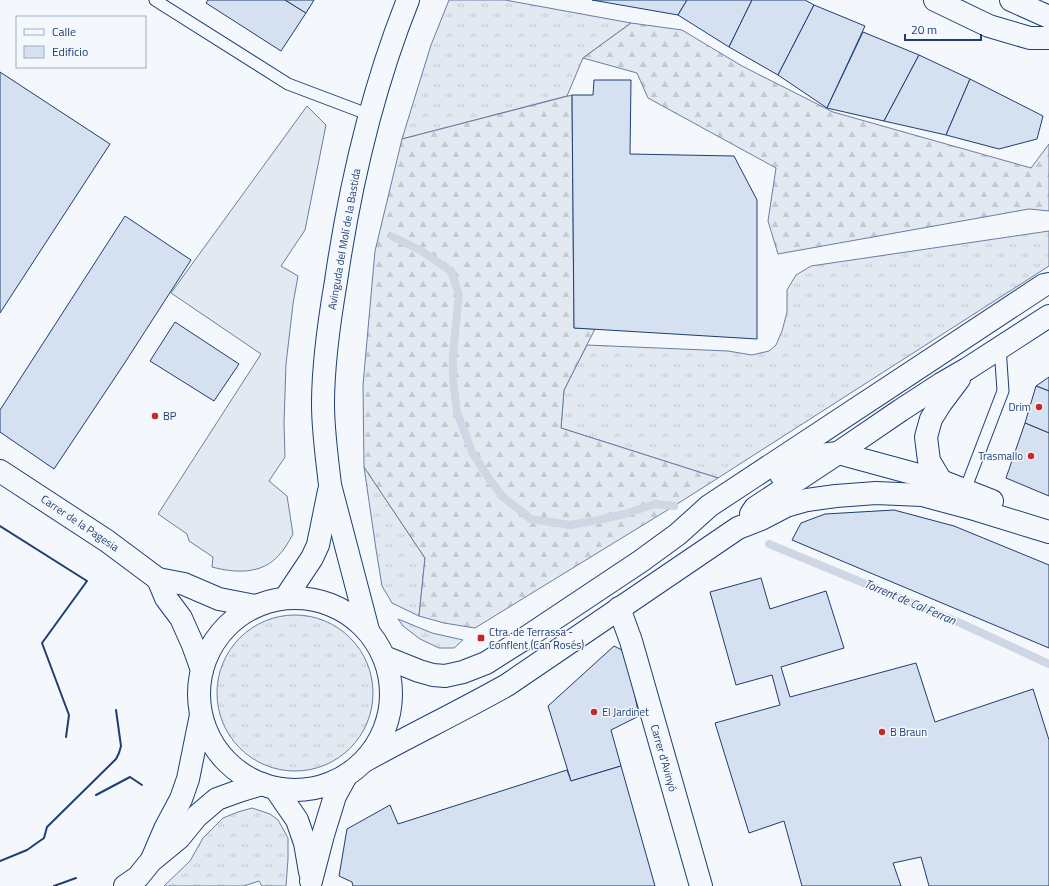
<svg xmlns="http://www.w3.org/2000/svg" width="1049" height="886" font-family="'Titillium Web',sans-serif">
<defs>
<pattern id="grass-tufts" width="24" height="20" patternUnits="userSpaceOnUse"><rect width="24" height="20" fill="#e3e9f0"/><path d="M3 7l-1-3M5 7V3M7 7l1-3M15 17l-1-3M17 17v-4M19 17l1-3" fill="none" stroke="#c2c9d1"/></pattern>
<pattern id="forest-firs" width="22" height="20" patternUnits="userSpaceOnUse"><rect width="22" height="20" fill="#e3e9f0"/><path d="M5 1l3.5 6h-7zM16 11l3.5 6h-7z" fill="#c2c9d1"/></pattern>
</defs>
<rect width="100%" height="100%" fill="#f4f7fb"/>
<g fill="url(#grass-tufts)" stroke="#687fa3">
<polygon points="449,0 505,0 631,23 583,58 567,96 402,139 431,45"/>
<polygon points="1049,231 1049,266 718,478 561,428 564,390 587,345 728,351 752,355 769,351 776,345 782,331 787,312 787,290 796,275 811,266"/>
<polygon points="364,467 425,558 419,616 392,603 382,586 376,549"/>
<circle cx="295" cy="693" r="78"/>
<polygon points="398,619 432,633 463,640 454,648 439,648 420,639 403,626"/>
<polygon points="252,808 270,814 278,820 288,838 288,859 286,886 262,886 259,881 244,886 164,886 190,861 203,838 223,818 238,812"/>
</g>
<g fill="url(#forest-firs)" stroke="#687fa3">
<polygon points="631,23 682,30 742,66 833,112 1031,168 1049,144 1049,211 1029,209 778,254 768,221 776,168 648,98 637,73 583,58"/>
<polygon points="572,95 574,328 595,329 564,390 561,428 718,478 674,506 475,628 444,623 419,616 425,558 364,467 363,385 375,251 402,139"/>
</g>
<path fill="#e3e9f0" stroke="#687fa3" d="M307 106 326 125 305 230 281 266 298 276 293 304 286 364 284 423 285 457 269 481 287 496 293 534C289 541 285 549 279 555 262 575 234 573 212 567L213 557 189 541 187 534 158 514 261 354 171 293Z"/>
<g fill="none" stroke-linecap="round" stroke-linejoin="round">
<g stroke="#cfd7e4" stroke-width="8">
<polyline points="393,237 420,250 451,271 459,295 454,343 453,357 453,379 457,412 472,452 490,480 503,497 531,519 570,525 599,520 625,514 655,504 674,506"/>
<polyline points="769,544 958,622 1049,664"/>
</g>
</g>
<g fill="#d5e0f0" stroke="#1d3f73">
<polygon points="208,0 285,0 306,13 281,51 206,3"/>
<polygon points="285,0 314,0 306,13"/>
<polygon points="592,0 687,0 678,15"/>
<polygon points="687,0 752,0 729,47 678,15"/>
<polygon points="752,0 805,0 814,5 778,75 729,47"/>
<polygon points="814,5 865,26 827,108 778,75"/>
<polygon points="863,32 919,55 884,121 827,108"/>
<polygon points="919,55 970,79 946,135 884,121"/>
<polygon points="0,72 110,144 0,313"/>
<polygon points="970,79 1043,116 1037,139 999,149 946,135"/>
<polygon points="594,80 631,80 630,154 734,156 757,200 757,339 574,328 572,95 593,95"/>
<polygon points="125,216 191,260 124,364 54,469 0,432 0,410"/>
<polygon points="175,322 239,364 214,401 150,361"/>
<polygon points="1049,377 1049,391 1036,386"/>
<polygon points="1036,386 1049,391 1049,433 1025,423"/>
<polygon points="1025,423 1049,433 1049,496 1006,478"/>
<polygon points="894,510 954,526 1049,565 1049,648 792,540 801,523 825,514"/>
<polygon points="761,578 770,609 826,591 844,648 781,667 790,697 916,663 935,722 1033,689 1049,740 1049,886 929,886 921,857 893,863 901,886 802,886 784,821 749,833 715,723 780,705 772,675 736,685 710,592"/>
<polygon points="614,646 622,650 632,681 639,716 611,730 621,766 571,781 548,706"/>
<polygon points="621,766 655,886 353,886 352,882 339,876 347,829 390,805 398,824 567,770 571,781"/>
</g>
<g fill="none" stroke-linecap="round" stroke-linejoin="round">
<g stroke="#1d3f73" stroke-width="13">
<g id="lane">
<polyline points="155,0 288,84 370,115"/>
<polyline points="965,490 1003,391 1000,347"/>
</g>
</g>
<g stroke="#1d3f73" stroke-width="24">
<g id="street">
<polyline points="935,0 989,26 1030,38 1049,38"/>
<polyline points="0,471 107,541 158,579"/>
<path d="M330 485C327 458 323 431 323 404 323 363 329 322 336 281 350 185 372 90 408 0"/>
<polyline points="619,608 631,641 701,886"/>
</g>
</g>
<g stroke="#1d3f73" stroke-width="24">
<g id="secondary">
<polyline points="1011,0 1049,17"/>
<polyline points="781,475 805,460 820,455 838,453 941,481 992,501"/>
<polyline points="941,481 929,461 926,437 931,419 941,403 959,379"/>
<polyline points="330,485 368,630"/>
<polyline points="751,514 755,508 838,453 901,410 941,384 967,369 1049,316"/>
<polyline points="158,579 166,598 181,618 193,645 202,670"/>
<polyline points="158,579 184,584 219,599 255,606"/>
<polyline points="286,597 312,558 318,545 329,491"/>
<circle cx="295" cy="694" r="96"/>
<polyline points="384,657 419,671 433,675 445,676 463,672 486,663 524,639 641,561 678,534 709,506 1044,285 1049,284"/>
<path d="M366 760C413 734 461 711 507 685L738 528 761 519 786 506 807 500 836 496 876 493 922 495 974 509 1049 532"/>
<polyline points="275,788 297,820 305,843 310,872"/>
<polyline points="153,857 165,829 181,799 188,779 201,715"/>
<polyline points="311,881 323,835 335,796 346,776"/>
<polyline points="125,886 138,877 151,861 179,838 197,816 217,799 239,791 262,784"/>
</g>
</g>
<use href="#lane" stroke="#f4f7fb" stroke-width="11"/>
<use href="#street" stroke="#f4f7fb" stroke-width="22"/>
<use href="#secondary" stroke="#f4f7fb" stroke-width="22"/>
<g stroke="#1d3f73" stroke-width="2">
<polyline points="0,526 87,581 42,643 69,715 66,737"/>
<polyline points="96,795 130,777 142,785"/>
<polyline points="0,861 27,850 44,838 47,827 116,759 119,753 121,746 116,710"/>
<polyline points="54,886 76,878"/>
</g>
</g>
<g fill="#c62828" stroke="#f4f7fb" stroke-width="1.5">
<circle cx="1039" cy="407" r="4"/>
<circle cx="155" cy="416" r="4"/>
<circle cx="1031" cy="456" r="4"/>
<rect x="477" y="634" width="8" height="8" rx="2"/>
<circle cx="594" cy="712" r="4"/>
<circle cx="882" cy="732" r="4"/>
</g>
<g text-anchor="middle" stroke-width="3" stroke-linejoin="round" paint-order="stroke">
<g font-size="11" fill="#1d3f73" stroke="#f4f7fb">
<text transform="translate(344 239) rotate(-80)" y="4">Avinguda del Molí de la Bastida</text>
<text transform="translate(80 523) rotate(34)" y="4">Carrer de la Pagesia</text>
<text transform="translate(664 758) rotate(74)" y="4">Carrer d'Avinyó</text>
</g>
<g font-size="11" fill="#1d3f73" stroke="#f4f7fb" text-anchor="start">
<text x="1031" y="411" text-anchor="end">Drim</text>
<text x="163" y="420">BP</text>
<text x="1023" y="460" text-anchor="end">Trasmallo</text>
<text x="489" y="636">Ctra. de Terrassa -<tspan x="489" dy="13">Conflent (Can Rosés)</tspan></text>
<text x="602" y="716">El Jardinet</text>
<text x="890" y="736">B Braun</text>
</g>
<g font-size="12" font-style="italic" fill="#1d3f73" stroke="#f4f7fb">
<text transform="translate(910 602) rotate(23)" y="4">Torrent de Cal Ferran</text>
</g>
</g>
<rect x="16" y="16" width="130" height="52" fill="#f4f7fb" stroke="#9eadc5"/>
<rect x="24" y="29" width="20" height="6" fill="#f4f7fb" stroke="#9eadc5"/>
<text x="52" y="36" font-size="12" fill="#1d3f73">Calle</text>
<rect x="24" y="46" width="20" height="12" fill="#d5e0f0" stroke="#9eadc5"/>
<text x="52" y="56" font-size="12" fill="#1d3f73">Edificio</text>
<path d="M905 34v6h76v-6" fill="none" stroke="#1d3f73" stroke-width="2"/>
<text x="911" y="34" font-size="12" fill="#1d3f73" stroke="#f4f7fb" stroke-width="3" paint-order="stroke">20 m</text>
</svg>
